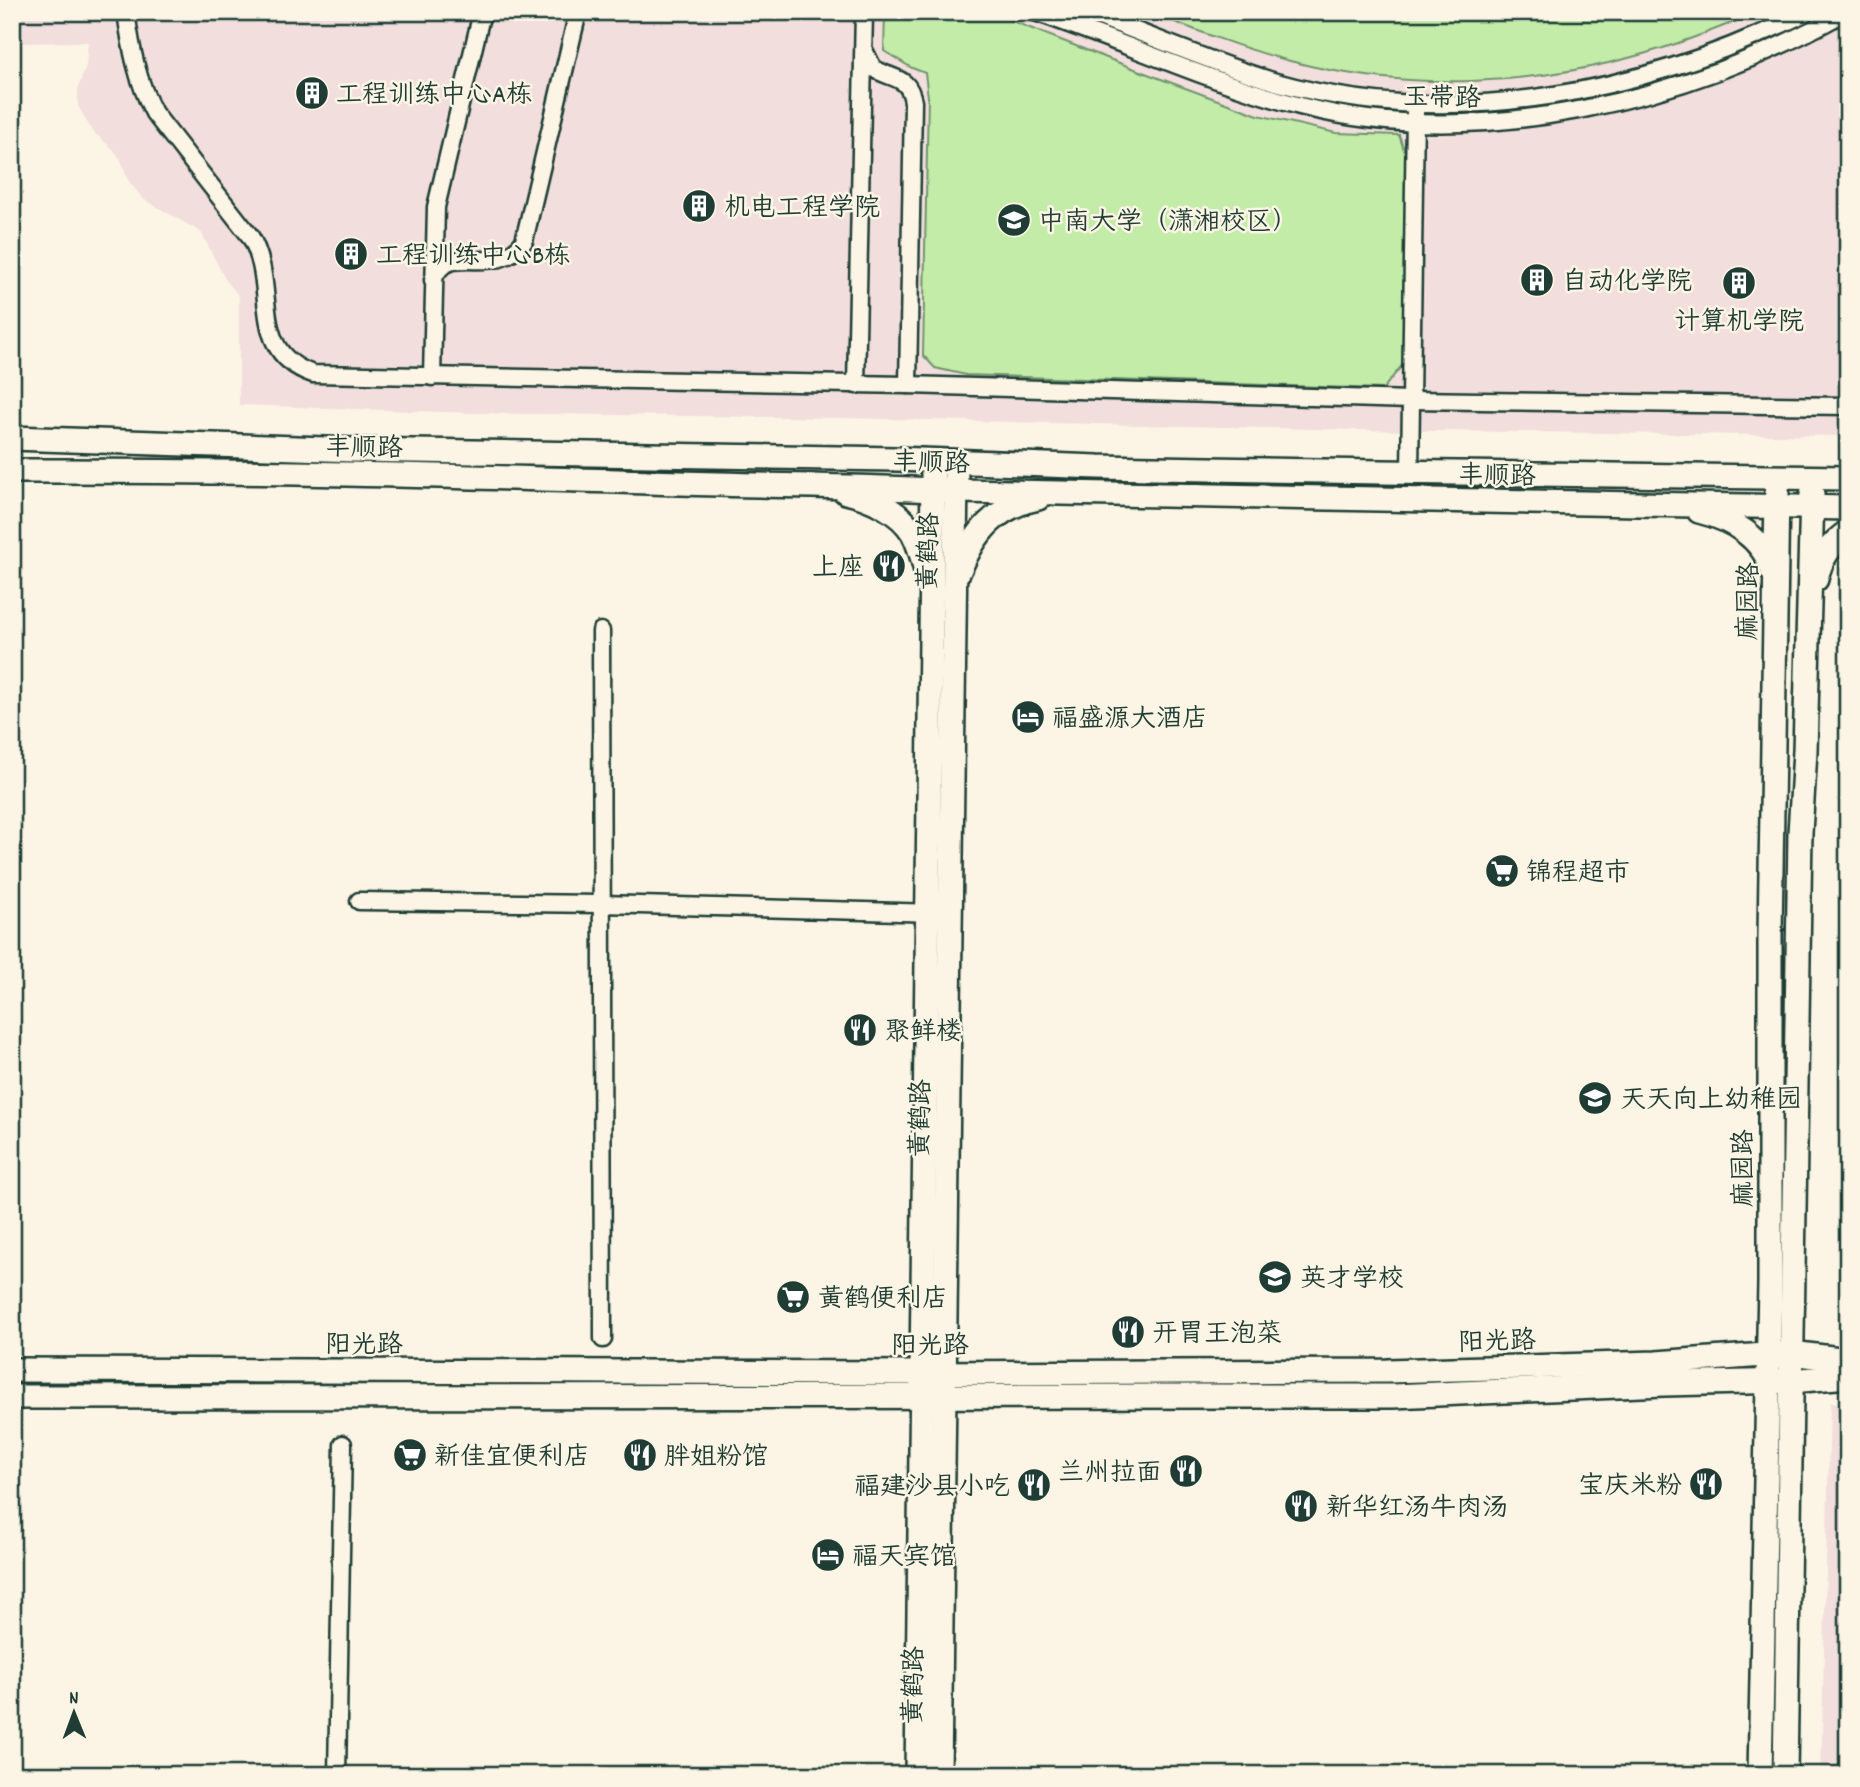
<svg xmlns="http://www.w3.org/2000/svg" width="1860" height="1787" font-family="Dekko,'LXGW WenKai TC',sans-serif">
<rect width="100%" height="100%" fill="#fcf5e5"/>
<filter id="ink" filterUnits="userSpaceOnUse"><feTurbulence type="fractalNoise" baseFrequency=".0143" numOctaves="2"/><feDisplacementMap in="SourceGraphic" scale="14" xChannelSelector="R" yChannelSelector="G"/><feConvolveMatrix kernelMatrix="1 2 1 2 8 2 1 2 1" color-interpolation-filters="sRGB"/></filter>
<g filter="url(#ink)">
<g fill="#f2dedd">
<polygon points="12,12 1848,12 1848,436 1356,430 840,418 472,413 239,405 239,296 225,279 201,232 143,199 128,180 121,160 113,149 92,131 78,106 78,88 86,66 88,42 12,43"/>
<polygon points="1830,1403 1848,1403 1848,1775 1821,1775"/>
</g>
<g fill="#c3eca8" stroke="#71946e" stroke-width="2">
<polygon points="885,12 989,12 1145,73 1258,115 1336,133 1399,135 1407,159 1404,363 1383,389 966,375 935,368 923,355 928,97 925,73 912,68 884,51"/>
<path d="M1149 12H1401L1477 17 1525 12H1758C1727 25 1695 38 1663 48 1543 86 1411 93 1290 61 1241 48 1195 30 1149 12Z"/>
</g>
<polygon fill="#acd4f6" stroke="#7498a8" stroke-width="2" points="1401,12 1525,12 1477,17"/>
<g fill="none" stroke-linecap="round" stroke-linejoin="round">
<g stroke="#1f3d34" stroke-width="21">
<g id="street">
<path d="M126 12C131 48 137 81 154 113L250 236C280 286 246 351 313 374L908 385 1411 400 1848 406"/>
<path d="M1035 12C1124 42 1209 82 1300 106 1477 152 1689 101 1845 12"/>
<path d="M1086 12C1150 35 1211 63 1276 82 1454 132 1645 93 1807 12"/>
<path d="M865 52 873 68C892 80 909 75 913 102L908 385"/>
<path d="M433 280C448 239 495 281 524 241L578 12"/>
<polyline points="432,377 436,207 482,12"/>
<polyline points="856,385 864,12"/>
<polyline points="1410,473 1415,112"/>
<polyline points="601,631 603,1339"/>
<polyline points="359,901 601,904 937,913"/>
<polyline points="337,1775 343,1444"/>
</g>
</g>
<g stroke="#1f3d34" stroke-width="28">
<g id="secondary">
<polyline points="12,438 355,450 897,459 1098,467 1382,472 1848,478"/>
<path d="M12 471C235 470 458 476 680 483 772 486 864 486 956 491L1848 508"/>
<path d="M846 492C870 497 900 511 913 533 919 544 923 559 926 571"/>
<path d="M1699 511C1732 519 1764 538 1773 572"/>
<path d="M959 571C975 532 995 507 1038 498"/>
<path d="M1816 579C1820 560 1831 543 1848 532"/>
<polyline points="12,1370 922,1373 1387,1371 1656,1363 1791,1353 1848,1360"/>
<polyline points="12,1397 1393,1396 1664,1384 1791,1381 1848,1376"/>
<polyline points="917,1775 933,474"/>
<polyline points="939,1775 956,476"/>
<polyline points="1760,1775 1770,1283 1770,935 1777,491"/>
<polyline points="1785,1775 1800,833 1805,751 1812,494"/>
</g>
</g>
<use href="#street" stroke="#fcf5e5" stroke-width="16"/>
<use href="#secondary" stroke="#fcf5e5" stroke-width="23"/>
</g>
</g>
<defs>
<g id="building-disc" transform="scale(1.75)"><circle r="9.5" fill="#1f3d34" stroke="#fcf5e5"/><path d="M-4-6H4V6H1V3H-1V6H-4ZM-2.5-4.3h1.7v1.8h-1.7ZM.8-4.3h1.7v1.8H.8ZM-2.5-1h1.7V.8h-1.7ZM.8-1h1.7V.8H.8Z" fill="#fff"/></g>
<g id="university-disc" transform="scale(1.75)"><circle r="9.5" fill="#1f3d34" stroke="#fcf5e5"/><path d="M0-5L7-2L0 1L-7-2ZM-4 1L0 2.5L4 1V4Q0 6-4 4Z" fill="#fff"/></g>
<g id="restaurant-disc" transform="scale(1.75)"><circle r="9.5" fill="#1f3d34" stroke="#fcf5e5"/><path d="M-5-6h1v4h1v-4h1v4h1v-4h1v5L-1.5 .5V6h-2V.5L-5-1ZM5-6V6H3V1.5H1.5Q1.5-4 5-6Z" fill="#fff"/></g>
<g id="hotel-disc" transform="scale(1.75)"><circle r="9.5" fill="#1f3d34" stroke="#fcf5e5"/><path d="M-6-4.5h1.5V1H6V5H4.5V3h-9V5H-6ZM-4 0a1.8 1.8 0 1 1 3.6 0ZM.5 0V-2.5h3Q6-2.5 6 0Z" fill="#fff"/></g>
<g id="supermarket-disc" transform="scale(1.75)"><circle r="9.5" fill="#1f3d34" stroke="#fcf5e5"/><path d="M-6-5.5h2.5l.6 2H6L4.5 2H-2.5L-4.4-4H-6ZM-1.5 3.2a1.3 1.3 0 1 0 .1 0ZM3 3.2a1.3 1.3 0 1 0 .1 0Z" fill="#fff"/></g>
<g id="school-disc" transform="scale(1.75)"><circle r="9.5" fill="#1f3d34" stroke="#fcf5e5"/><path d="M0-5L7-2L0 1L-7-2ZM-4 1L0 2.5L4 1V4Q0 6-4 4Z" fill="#fff"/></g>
</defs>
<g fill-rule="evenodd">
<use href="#building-disc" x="312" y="93"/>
<use href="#building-disc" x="699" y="206"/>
<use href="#university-disc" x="1014" y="220"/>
<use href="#building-disc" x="351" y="254"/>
<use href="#building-disc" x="1537" y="280"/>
<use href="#building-disc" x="1739" y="283"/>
<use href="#restaurant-disc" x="889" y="566"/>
<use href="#hotel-disc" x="1028" y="717"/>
<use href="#supermarket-disc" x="1502" y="871"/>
<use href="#restaurant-disc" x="860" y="1030"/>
<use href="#school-disc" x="1595" y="1098"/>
<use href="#school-disc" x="1275" y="1277"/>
<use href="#supermarket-disc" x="793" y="1297"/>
<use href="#restaurant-disc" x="1128" y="1332"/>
<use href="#supermarket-disc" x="410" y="1455"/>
<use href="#restaurant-disc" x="640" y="1455"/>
<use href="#restaurant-disc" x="1186" y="1471"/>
<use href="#restaurant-disc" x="1706" y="1484"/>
<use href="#restaurant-disc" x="1034" y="1485"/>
<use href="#restaurant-disc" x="1301" y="1506"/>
<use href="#hotel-disc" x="828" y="1555"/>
</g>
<g text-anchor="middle" stroke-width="5" stroke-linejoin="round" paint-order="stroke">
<g font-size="26" fill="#1f3d34" stroke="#fcf5e5" text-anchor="start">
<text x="336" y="102">工程训练中心A栋</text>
<text x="724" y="215">机电工程学院</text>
<text x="1038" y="229">中南大学（潇湘校区）</text>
<text x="376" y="263">工程训练中心B栋</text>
<text x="1562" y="289">自动化学院</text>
<text x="1739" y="329" text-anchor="middle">计算机学院</text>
<text x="864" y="575" text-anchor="end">上座</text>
<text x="1052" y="726">福盛源大酒店</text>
<text x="1526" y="880">锦程超市</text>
<text x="884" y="1039">聚鲜楼</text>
<text x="1620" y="1107">天天向上幼稚园</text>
<text x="1300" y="1286">英才学校</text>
<text x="818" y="1306">黄鹤便利店</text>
<text x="1152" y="1341">开胃王泡菜</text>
<text x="434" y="1464">新佳宜便利店</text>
<text x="664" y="1464">胖姐粉馆</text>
<text x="1162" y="1480" text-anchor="end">兰州拉面</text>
<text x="1682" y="1493" text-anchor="end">宝庆米粉</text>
<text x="1010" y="1494" text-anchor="end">福建沙县小吃</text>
<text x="1326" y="1515">新华红汤牛肉汤</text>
<text x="852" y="1564">福天宾馆</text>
</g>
<g font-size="26" fill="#1f3d34" stroke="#fcf5e5">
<text transform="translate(1442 96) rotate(1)" y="9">玉带路</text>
<text transform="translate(364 446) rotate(1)" y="9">丰顺路</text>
<text transform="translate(931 461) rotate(2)" y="9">丰顺路</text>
<text transform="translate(1497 474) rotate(1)" y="9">丰顺路</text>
<text transform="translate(927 551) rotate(-89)" y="9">黄鹤路</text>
<text transform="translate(1747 601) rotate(-89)" y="9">麻园路</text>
<text transform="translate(919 1118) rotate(-89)" y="9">黄鹤路</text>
<text transform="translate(1742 1168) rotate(-90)" y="9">麻园路</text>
<text transform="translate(1497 1340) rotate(-2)" y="9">阳光路</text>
<text x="364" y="1352">阳光路</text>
<text x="930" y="1353">阳光路</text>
<text transform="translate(912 1685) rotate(-89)" y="9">黄鹤路</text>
</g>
</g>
<rect width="1860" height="1787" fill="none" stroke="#fcf5e5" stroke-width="42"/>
<rect x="21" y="21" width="1818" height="1745" fill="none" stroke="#1f3d34" stroke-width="2.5" filter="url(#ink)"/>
<g transform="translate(74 1713) rotate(359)" stroke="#fcf5e5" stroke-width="5" paint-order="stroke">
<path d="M0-5L12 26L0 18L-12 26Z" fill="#1f3d34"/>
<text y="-10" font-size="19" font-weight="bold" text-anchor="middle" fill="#1f3d34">N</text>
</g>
</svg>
